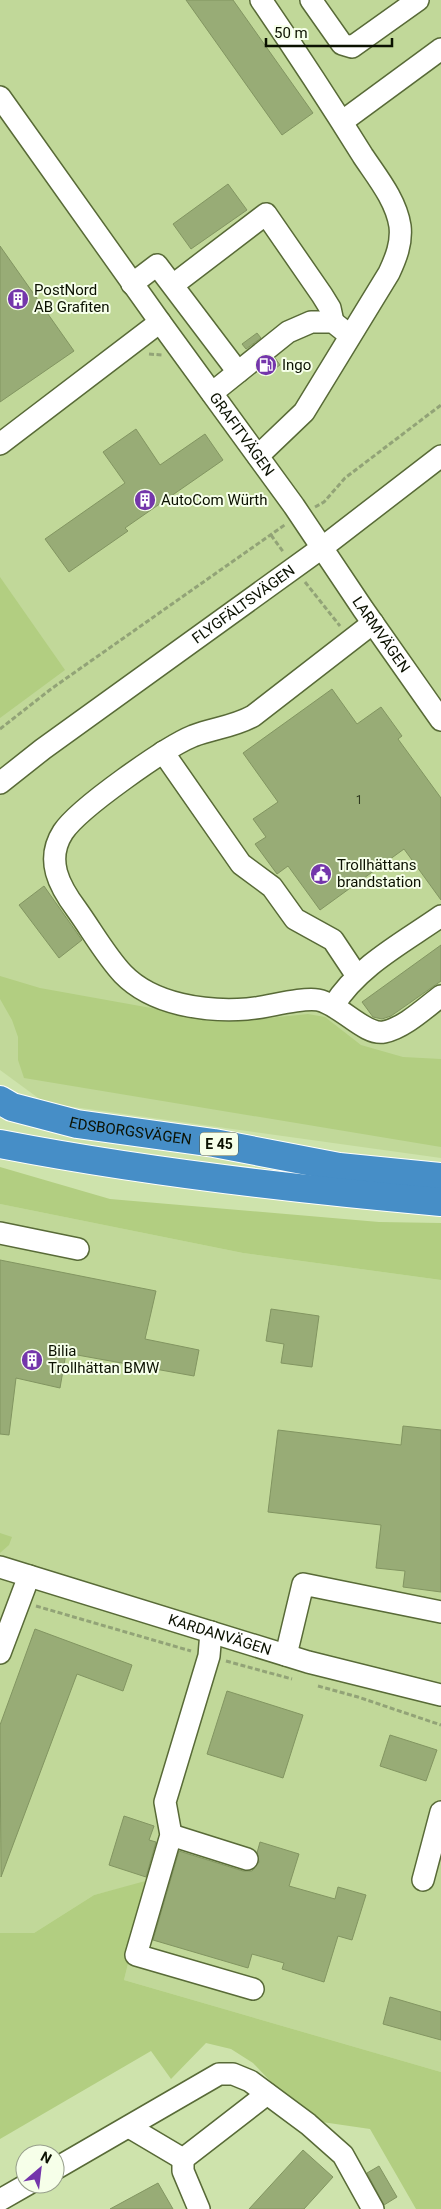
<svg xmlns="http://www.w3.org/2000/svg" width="441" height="2209" font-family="Roboto,sans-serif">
<rect width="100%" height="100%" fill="#cee3ac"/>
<g fill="#c1d899">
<polygon points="0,0 441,0 441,1158 45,1103 0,1070"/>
<polygon points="0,1204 243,1253 441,1280 441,2072 124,1980 149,1881 94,1895 34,1933 0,1933"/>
</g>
<g fill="#b2ce81">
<polygon points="0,577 65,670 0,718"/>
<polygon points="0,976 40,988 229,1022 308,1014 325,1017 361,1045 403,1057 441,1059 441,1147 24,1078 18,1060 18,1037 12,1020 0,999"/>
<polygon points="0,1167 110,1199 379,1222 441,1223 441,1280 243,1253 0,1204"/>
<polygon points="0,1533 12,1537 9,1545 0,1553"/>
<polygon points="149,1880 124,1980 441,2072 441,2209 416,2209 370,2129 322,2122 274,2085 253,2063 231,2049 206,2043 171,2079 151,2051 0,2139 0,1933 34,1933 94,1895"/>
</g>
<g fill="#98ac76" stroke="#829561">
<polygon points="186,0 233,0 313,113 282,135"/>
<polygon points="228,184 247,210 191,249 173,224"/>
<polygon points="0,246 74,351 0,402"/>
<polygon points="257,333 261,338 246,349 242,344"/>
<polygon points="275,358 280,365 265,376 261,370"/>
<polygon points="136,429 160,465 205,434 223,460 125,528 128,531 69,572 45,539 125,483 103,452"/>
<polygon points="332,689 357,724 381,707 402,736 398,739 441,798 441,900 404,849 320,910 288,866 277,874 255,844 266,837 253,819 278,802 243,753"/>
<polygon points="44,886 82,940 59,958 19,905"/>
<polygon points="441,945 441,981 391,1016 382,1019 373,1017 362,1002"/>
<polygon points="0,1260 156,1291 145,1339 199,1350 194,1376 66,1353 60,1388 16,1378 9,1435 0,1434"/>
<polygon points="271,1309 319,1316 312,1367 281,1363 284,1344 266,1341"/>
<polygon points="403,1426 441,1430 441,1592 403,1587 405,1571 376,1568 381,1525 268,1512 278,1430 401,1445"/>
<polygon points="35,1629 132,1665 123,1691 77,1674 1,1877 0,1725"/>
<polygon points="227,1691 303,1715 283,1778 207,1754"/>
<polygon points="390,1735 437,1750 426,1781 380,1766"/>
<polygon points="124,1816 154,1826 149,1840 156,1842 146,1877 109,1865"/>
<polygon points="260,1842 299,1854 289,1886 335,1899 338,1887 366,1895 352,1940 338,1936 324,1982 282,1969 284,1963 252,1954 248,1968 153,1940 179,1851 243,1871 252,1871 259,1862 257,1853"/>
<polygon points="390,1997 441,2012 441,2040 383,2024"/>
<polygon points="303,2150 333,2177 304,2209 249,2209"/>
<polygon points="379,2166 397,2197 384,2205 367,2173"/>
<polygon points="158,2183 173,2209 110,2209"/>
</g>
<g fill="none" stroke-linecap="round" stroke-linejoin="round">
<g stroke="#586a37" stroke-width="24">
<g id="minor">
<polyline points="311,0 342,44 352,47 418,0"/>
<path id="s1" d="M0 97 160 322 294 506 363 609 441 720"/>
<polyline points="343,121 441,49"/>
<polyline points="132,284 157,265 238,372"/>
<polyline points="173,285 266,214 322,295 330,308 333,322"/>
<polyline points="212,393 288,332 311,322 333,322 343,330"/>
<polyline points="0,444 160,322"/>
<path d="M258 456 304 412 389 273C396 258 402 243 400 226 396 200 377 177 363 156 330 103 296 51 261 0"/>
<path d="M373 623 253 716C233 727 214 728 193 736 166 747 79 808 63 832 45 860 59 886 77 910 92 931 106 956 123 974 153 1005 206 1012 247 1009 266 1008 300 997 318 1000 340 1004 365 1036 384 1032 404 1028 425 1008 441 996"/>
<polyline points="163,752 241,864 272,887 295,919 333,940 357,976"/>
<path id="s2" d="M0 783 43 749 323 547 441 456"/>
<path d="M334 1005C358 966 404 942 441 916"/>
<polyline points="0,1233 78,1249"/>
<path id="s3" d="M0 1567 308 1662 441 1695"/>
<polyline points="211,1632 209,1656 165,1802 171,1835 136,1955 253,1989"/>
<polyline points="0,1653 29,1576"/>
<polyline points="286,1655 303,1584 441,1612"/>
<polyline points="171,1835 247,1859"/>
<polyline points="423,1880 441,1812"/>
<polyline points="129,2127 183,2159 267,2094"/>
<polyline points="183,2159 183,2171 199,2209"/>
<polyline points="55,2169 219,2074 233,2074 250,2081 308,2124 343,2155 373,2209"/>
<polyline points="0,2200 28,2184"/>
</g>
</g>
<g stroke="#fff" stroke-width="30">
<g id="highway">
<path id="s4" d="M0 1100 12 1107 77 1124 214 1143 339 1167 441 1177"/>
<path d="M0 1144C145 1172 293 1189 441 1202"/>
</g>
</g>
<g stroke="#92a377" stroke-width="3" stroke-dasharray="5 2.5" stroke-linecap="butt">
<polyline points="149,354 162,355"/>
<polyline points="315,507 324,502 345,478 441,405"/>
<polyline points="271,535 284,553"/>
<polyline points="305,582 340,626"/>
<polyline points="0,729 51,689 286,524"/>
<polyline points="36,1606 191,1651"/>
<polyline points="226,1661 292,1679"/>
<polyline points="318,1686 358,1697 441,1725"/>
</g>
<use href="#minor" stroke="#fff" stroke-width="21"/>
<use href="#highway" stroke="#468ec7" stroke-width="28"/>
</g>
<defs>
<g id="building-disc" transform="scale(1.125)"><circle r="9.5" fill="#7436ab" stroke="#f6ffe9"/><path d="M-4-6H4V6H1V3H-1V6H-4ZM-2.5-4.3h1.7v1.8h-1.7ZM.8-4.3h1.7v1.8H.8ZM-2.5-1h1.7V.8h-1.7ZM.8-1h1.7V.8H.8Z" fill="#fff"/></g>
<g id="fuel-disc" transform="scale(1.125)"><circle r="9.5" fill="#7436ab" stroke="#f6ffe9"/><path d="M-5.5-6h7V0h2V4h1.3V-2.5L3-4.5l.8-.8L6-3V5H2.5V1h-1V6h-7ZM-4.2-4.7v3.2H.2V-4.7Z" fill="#fff"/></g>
<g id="civic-disc" transform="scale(1.125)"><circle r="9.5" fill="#7436ab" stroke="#f6ffe9"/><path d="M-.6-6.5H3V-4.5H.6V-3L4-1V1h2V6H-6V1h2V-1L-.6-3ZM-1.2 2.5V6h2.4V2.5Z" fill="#fff"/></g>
</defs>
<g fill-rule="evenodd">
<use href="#building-disc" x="18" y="299"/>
<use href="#fuel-disc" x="266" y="365"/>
<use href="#building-disc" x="145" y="500"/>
<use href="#civic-disc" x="321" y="874"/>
<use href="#building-disc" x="32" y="1360"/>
</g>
<g text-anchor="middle" stroke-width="4" stroke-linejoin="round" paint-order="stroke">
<g font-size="12" fill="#2e381e">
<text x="359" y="804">1</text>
</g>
<rect fill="#f6ffe9" stroke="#525847" stroke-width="1" x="200" y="1132.5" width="38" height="23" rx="4"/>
<g font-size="14" font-weight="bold" fill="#0b1101">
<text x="219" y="1149">E 45</text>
</g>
<g font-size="15" fill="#0b1101" stroke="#f6ffe9" text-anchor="start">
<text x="34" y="295">PostNord<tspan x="34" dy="17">AB Grafiten</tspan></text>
<text x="282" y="370">Ingo</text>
<text x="161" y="505">AutoCom Würth</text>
<text x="337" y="870">Trollhättans<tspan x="337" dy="17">brandstation</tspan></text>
<text x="48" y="1356">Bilia<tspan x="48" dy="17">Trollhättan BMW</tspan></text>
</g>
<g font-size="15" fill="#0b1101" stroke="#f6ffe9">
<text dy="5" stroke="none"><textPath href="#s1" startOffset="415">GRAFITVÄGEN</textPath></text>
<text dy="5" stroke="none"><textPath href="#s2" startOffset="302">FLYGFÄLTSVÄGEN</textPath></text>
<text dy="5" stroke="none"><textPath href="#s1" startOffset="659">LARMVÄGEN</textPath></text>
<text dy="5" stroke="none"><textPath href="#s4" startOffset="135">EDSBORGSVÄGEN</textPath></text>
<text dy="5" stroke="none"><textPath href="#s3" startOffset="230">KARDANVÄGEN</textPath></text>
</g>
</g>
<g transform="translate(40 2169) rotate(28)"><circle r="24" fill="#f6ffe9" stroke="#98a08c"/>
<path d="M0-4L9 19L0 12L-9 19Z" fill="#7436ab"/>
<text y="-8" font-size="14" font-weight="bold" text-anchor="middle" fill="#0b1101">N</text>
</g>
<path d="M266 38v8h126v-8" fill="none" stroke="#0b1101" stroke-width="2.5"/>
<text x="274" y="38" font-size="15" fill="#0b1101" stroke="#f6ffe9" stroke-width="4" paint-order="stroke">50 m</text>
</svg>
